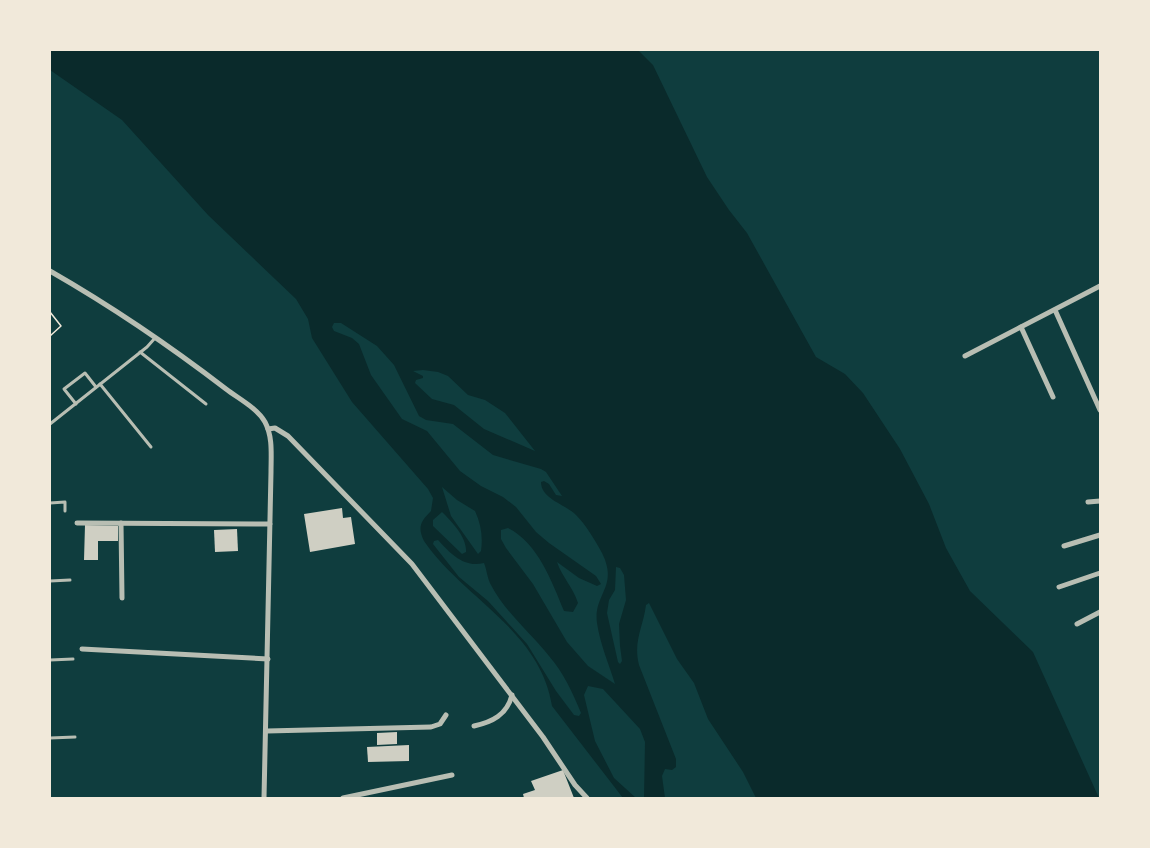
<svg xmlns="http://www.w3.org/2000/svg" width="1150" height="848" font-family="'Roboto Serif',serif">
<rect width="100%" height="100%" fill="#0f3d3e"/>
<path fill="#0a2a2b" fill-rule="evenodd" d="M50 50H638L653 65 707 177 729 210 747 233 816 357 845 374 863 393 900 449 929 504 946 548 970 591 1033 652 1099 798H756L743 772 708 719 694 683 677 659 649 603 646 605C643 628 633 641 639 665L676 759V767L672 770 665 769 662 776 665 798H644L645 742 640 729 603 689 588 686 584 695 595 741 614 778 636 798H623L552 706C540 630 464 599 424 541 417 527 421 521 431 511L433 498 428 489 352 402 312 338 308 319 296 299 208 215 122 120 50 70ZM334 323H341L377 346 394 365 419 416 426 420 453 424 493 455 541 469 546 472 562 496 556 495 549 484 544 481 541 482C541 499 565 504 576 515 586 525 595 540 602 553 619 587 593 594 597 623 600 644 609 664 615 684L588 666 567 642 533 584 506 548 501 539V530L508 528C538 543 552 582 564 611L573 612 578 603C573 587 562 577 557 562L579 578 597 586 601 584 596 576 549 543 536 532 516 507 503 497 481 486 460 471 427 431 402 419 371 375 359 344 352 338 334 331 332 327ZM423 370 438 372 448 376 468 395 485 400 505 413 535 451 484 429 454 405 432 399 415 383 416 380 423 378V376L413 371ZM442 487 457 500 475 511C481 524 483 537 481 551L478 554 451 516ZM442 512C452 522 467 537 466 552L462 554 433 526V520ZM438 540C451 554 464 568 484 563 487 570 487 578 491 585 505 612 530 632 549 656 563 672 573 693 581 713L579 716 574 715 556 691 527 644 488 601 459 577 433 544 434 541ZM616 567 620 568 624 575 626 600 619 624 620 646 622 661 620 664 618 662 607 613 609 600 615 590Z"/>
<g fill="#cfcfc3">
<polygon points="342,508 343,518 351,517 355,544 310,552 304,514"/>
<polygon points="85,525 118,526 118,541 98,541 98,560 84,560"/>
<polygon points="237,529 238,551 215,552 214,530"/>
<polygon points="397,732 397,744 377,745 377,733"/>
<polygon points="409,745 409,761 368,762 367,747"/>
<polygon points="563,770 574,798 524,798 523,794 535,790 531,781"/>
</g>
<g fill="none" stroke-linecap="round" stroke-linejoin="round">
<polyline stroke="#f1e9da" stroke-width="1.5" points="50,312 61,326 50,336"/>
<g stroke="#b8beb3" stroke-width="3">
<polyline points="140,352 206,404"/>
<polyline points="100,384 151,447"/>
<polyline points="76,404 64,389 85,373 96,387"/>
<polyline points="50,424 147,347 155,338"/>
<polyline points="50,503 65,502 65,511"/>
<polyline points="50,581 70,580"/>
<polyline points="50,660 73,659"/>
<polyline points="50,738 75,737"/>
</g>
<g stroke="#b8beb3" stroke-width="5">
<path d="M50 271C111 306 170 346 226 389 239 399 257 408 265 422 273 437 271 455 271 472L264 798"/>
<polyline points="1055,310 1100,410"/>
<polyline points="1021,327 1053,397"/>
<polyline points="965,356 1100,286"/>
<polyline points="268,429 275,428 288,436 412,564 543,737 575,785 587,798"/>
<polyline points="1088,502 1100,501"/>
<polyline points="77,523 270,524"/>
<polyline points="121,523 122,598"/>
<polyline points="1064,546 1100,535"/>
<polyline points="1059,587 1100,573"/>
<polyline points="1077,624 1100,612"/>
<polyline points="82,649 268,659"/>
<path d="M474 726C492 722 507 715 512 695"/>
<polyline points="267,731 431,727 440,724 446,715"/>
<polyline points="343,798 452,775"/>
</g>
</g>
<rect width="1150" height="848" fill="none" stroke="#f1e9da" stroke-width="102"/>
</svg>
